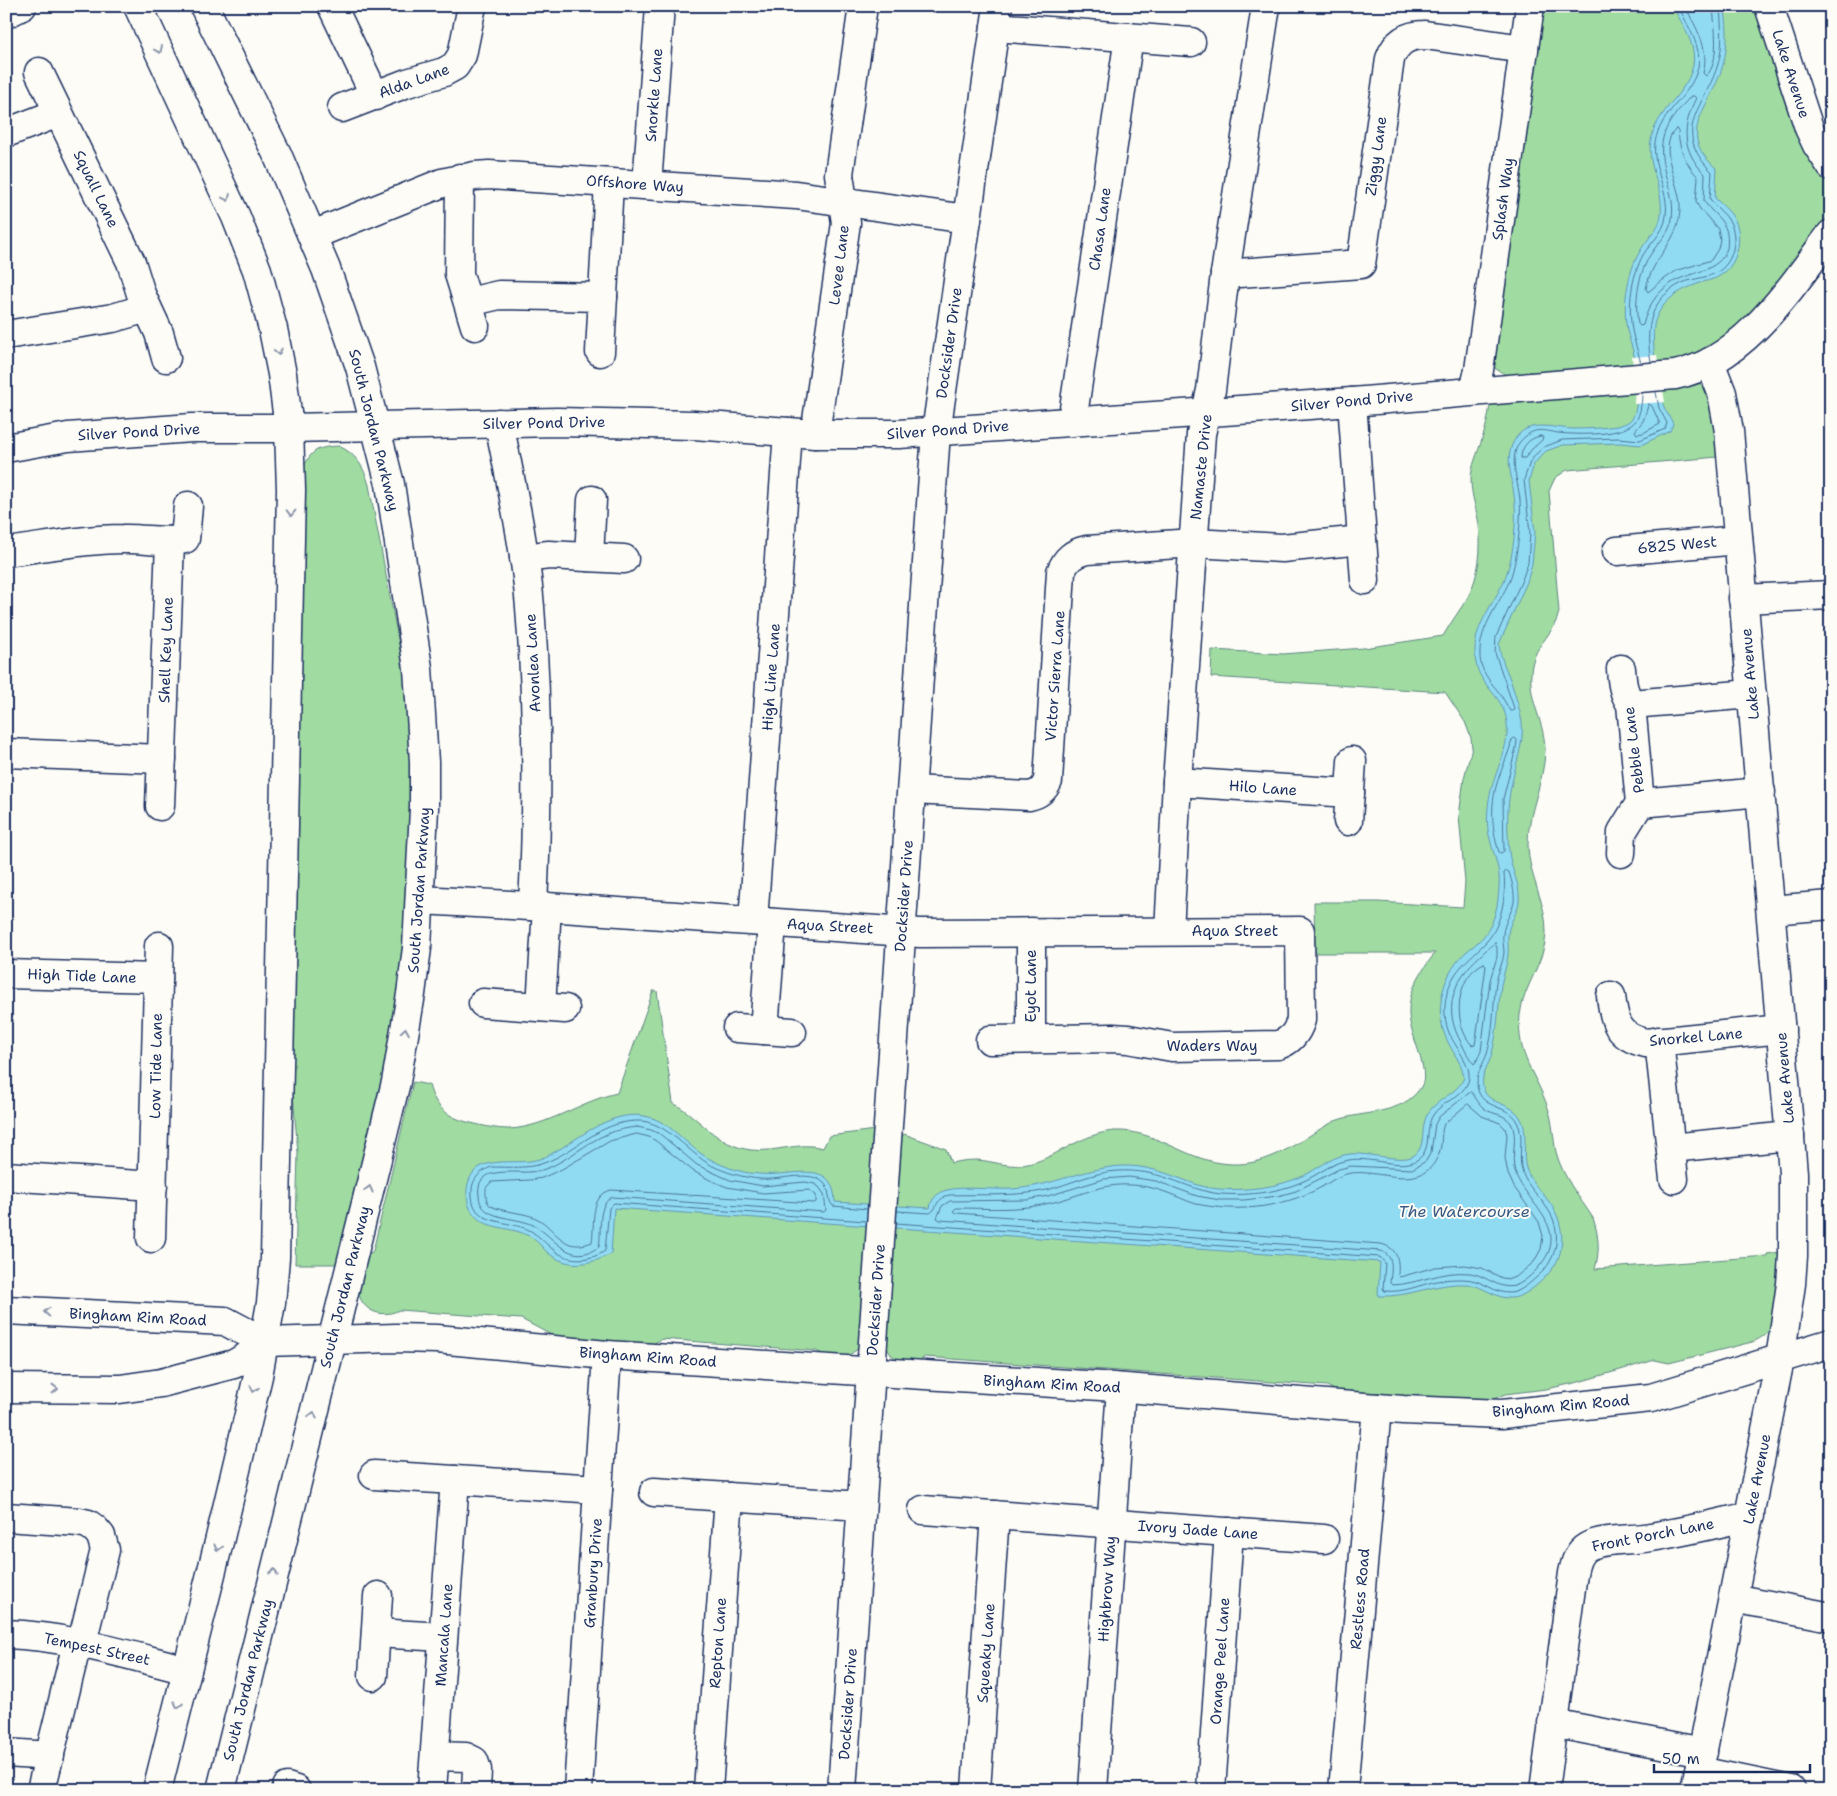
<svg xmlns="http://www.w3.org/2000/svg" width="1837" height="1796" font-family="'Shantell Sans',sans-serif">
<rect width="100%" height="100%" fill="#fdfcf7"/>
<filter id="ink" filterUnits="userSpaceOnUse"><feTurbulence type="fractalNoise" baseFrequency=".02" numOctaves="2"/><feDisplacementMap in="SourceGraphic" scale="10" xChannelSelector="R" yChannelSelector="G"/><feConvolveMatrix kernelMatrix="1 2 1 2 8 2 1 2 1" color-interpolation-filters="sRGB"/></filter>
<g filter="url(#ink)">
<g fill="#a0dba1" stroke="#5e8580">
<polygon points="1539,6 1758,6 1817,163 1831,181 1831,216 1770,296 1721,341 1693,356 1672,362 1508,376 1496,369 1492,364"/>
<path d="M1692 382 1699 383 1710 391 1718 457 1567 470 1555 478 1549 491 1559 612C1554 635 1536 643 1532 665 1526 700 1544 717 1545 749 1545 782 1527 812 1528 845 1528 876 1547 903 1546 933 1545 963 1523 986 1520 1015 1516 1056 1536 1073 1548 1108 1553 1122 1553 1138 1556 1152 1562 1176 1580 1198 1593 1218 1599 1236 1600 1251 1595 1269L1767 1256V1254L1786 1251 1775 1322C1769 1332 1763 1338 1752 1342L1673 1362 1669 1363 1655 1360 1575 1383 1546 1389 1505 1394 1489 1401H1464L1338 1392 1327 1386 925 1357 917 1362H902L891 1355 885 1344 898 1137H902L904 1134 946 1149 951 1163C960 1161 968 1160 977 1160 993 1161 1006 1167 1022 1165 1054 1161 1078 1134 1114 1131 1154 1129 1183 1158 1221 1163 1254 1168 1279 1155 1306 1138 1315 1132 1325 1126 1335 1121 1364 1110 1402 1116 1421 1087 1431 1071 1409 1034 1409 1014 1408 990 1421 972 1435 953H1315L1314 902H1378L1463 907 1465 882 1459 816 1464 778 1472 748 1471 738 1465 722 1445 692 1211 677 1212 650 1283 654 1364 648 1443 636C1451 622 1460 610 1468 597 1479 575 1482 550 1479 525 1477 510 1471 496 1471 480 1471 466 1478 453 1482 439 1487 425 1489 412 1491 398Z"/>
<path d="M339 446C356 454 364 467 369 485L408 692 412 792 405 939 400 983 381 1090 338 1264H295L298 1153 291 1071 303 470C310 450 318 447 339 446Z"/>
<path d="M653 991H657L673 1103C701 1118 715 1145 751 1150 776 1153 799 1141 823 1148L829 1136 875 1130 861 1345C848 1361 833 1359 816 1351L662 1339 651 1345 557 1338 521 1319 399 1310C380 1320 357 1309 358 1285 359 1276 364 1264 367 1255L373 1251 413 1082 429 1085C435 1108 449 1118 471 1123 484 1126 496 1129 509 1129 548 1127 580 1101 617 1093Z"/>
</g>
<path fill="#91dbf2" stroke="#6296b7" d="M1673 6H1724C1729 30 1728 56 1718 79 1704 114 1678 136 1717 169L1715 198C1722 205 1730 211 1735 220 1743 238 1738 264 1721 275 1716 279 1709 280 1703 282 1682 289 1663 298 1655 321 1650 337 1658 391 1664 407 1666 413 1671 418 1673 424L1670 431 1641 445 1619 443 1563 445 1546 451 1540 457 1534 464 1529 481 1535 533 1532 564 1527 582 1499 644C1500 659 1508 672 1512 685 1516 697 1520 710 1522 723 1524 744 1516 762 1512 782 1508 799 1507 816 1508 834 1508 844 1509 854 1511 864 1515 876 1520 888 1519 901 1518 913 1509 922 1508 934 1507 941 1509 948 1508 955 1507 965 1503 975 1501 985 1498 1007 1498 1031 1492 1053 1490 1064 1480 1074 1483 1086 1486 1106 1509 1100 1520 1117 1530 1134 1521 1151 1526 1168 1530 1182 1542 1192 1550 1203 1563 1221 1566 1246 1555 1265 1548 1276 1532 1291 1520 1296 1500 1304 1486 1286 1467 1284 1436 1282 1409 1298 1378 1296L1380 1262 614 1208 611 1254C589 1265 567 1269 547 1252 541 1246 536 1239 527 1235 507 1225 479 1231 469 1206 467 1199 466 1191 468 1184 475 1155 508 1164 530 1161 537 1160 544 1158 551 1154 579 1139 610 1110 644 1116 669 1120 683 1142 703 1155 717 1164 733 1170 749 1173 759 1174 769 1175 779 1174 806 1172 834 1165 835 1202L930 1208C931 1199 938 1192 947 1190 962 1186 994 1190 1011 1189 1053 1187 1089 1165 1129 1166 1155 1167 1175 1177 1198 1185 1217 1191 1239 1190 1258 1188 1275 1186 1294 1181 1309 1173 1322 1165 1334 1156 1350 1154 1365 1152 1403 1163 1413 1156 1427 1148 1420 1128 1427 1115 1435 1099 1457 1095 1464 1078 1463 1065 1455 1056 1449 1044 1442 1031 1439 1017 1441 1002 1443 983 1452 965 1466 952 1472 947 1479 942 1484 936 1495 922 1498 905 1499 888 1501 870 1494 856 1490 839 1487 829 1487 818 1488 808 1490 776 1513 748 1506 717 1499 689 1474 685 1475 650 1475 625 1494 603 1504 581 1511 564 1514 544 1515 526 1516 513 1515 500 1513 488 1511 473 1506 460 1512 445 1524 417 1551 428 1573 429 1588 429 1603 428 1617 426 1624 424 1629 423 1633 417 1640 403 1638 369 1634 355 1632 346 1629 339 1627 330 1624 313 1625 297 1629 280 1632 266 1638 252 1647 241 1654 231 1660 226 1661 214 1664 188 1646 166 1651 140 1657 104 1703 86 1692 46 1688 32 1679 19 1673 6Z"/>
<polygon fill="#fdfcf7" points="1657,355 1665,402 1634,404 1635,385 1632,357"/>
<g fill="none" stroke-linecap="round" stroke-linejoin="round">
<g stroke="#4a7499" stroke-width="1">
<path d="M1685 6C1696 28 1710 48 1703 73L1706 76C1721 62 1714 25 1713 6"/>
<path d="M1691 96H1694L1696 98C1682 127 1681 150 1705 174L1704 201C1709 210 1719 216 1724 225 1728 232 1728 240 1727 248 1720 273 1689 271 1670 284 1656 293 1647 308 1643 325L1640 326 1638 324C1634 298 1639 269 1655 248 1663 238 1670 231 1672 219 1674 206 1671 194 1667 181 1655 139 1663 127 1691 96Z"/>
<path d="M1676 129 1678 131C1679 149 1686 164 1698 177L1696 202 1700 209 1718 229 1720 239 1718 249 1711 260 1676 271 1663 280 1648 292 1646 289C1652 255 1681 242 1680 206 1680 184 1656 147 1676 129Z"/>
<path d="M1651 362C1645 329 1649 299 1682 283 1694 278 1709 278 1719 271 1734 261 1738 238 1730 222 1725 213 1715 207 1710 199L1712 172C1669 129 1706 106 1718 64 1724 44 1721 26 1720 6"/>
<path d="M1641 363C1638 352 1634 341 1632 330 1628 305 1631 278 1643 255 1651 242 1664 233 1666 216 1670 191 1651 168 1655 142 1658 127 1666 116 1675 105 1711 65 1701 50 1678 6"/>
<path d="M1642 393C1642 401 1641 411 1637 419 1627 437 1577 435 1558 433 1546 431 1536 427 1526 436 1505 451 1518 479 1520 500 1521 511 1520 523 1519 534 1517 550 1515 567 1509 582 1499 604 1480 627 1480 652 1479 671 1490 681 1501 695 1504 700 1507 706 1510 711H1513L1514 708 1495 653 1496 637 1522 580 1528 563 1530 533 1524 480 1530 462 1536 454 1544 447 1562 440 1619 438 1640 440 1665 429 1667 423 1659 408 1656 392"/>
<polygon points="1649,404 1652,406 1660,424 1643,433 1637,434 1635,431 1643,421"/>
<path d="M1540 436 1543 437 1542 440 1532 449 1525 458H1521C1521 447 1529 438 1540 436Z"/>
<path d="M1515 738 1517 740 1516 748 1503 799 1504 851 1501 853 1499 852C1491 827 1490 802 1499 777 1503 765 1509 753 1512 740Z"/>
<path d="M1495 943 1497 948V957L1490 980 1481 1051 1476 1062 1474 1064C1469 1058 1465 1051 1462 1044 1442 1010 1452 980 1481 955 1485 951 1490 946 1495 943Z"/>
<path d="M1484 963 1486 966 1476 1039 1475 1044 1472 1045C1452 1024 1455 976 1484 963Z"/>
<path d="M1471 1092C1476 1097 1478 1104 1485 1109 1493 1115 1504 1113 1511 1123 1519 1137 1510 1156 1515 1172 1525 1202 1570 1227 1542 1263 1536 1271 1526 1281 1517 1285 1501 1292 1486 1275 1470 1273 1440 1270 1420 1284 1392 1285L1390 1283C1391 1270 1395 1256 1381 1251L940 1220 937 1218 942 1206 950 1201 1027 1200 1048 1196 1104 1179 1129 1177 1156 1181 1197 1196 1220 1200H1244L1278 1196 1296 1191 1339 1169 1351 1166 1412 1169 1426 1161 1431 1152 1435 1124 1439 1117Z"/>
<path d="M1468 1104 1482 1116 1500 1123 1505 1128 1507 1135 1505 1158 1508 1174 1514 1187 1539 1222 1543 1236 1541 1249 1534 1262 1517 1276 1510 1279 1502 1278 1482 1268 1465 1265 1435 1267 1400 1277 1398 1275C1399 1260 1398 1248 1381 1244L956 1213 953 1211 956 1208C987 1208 1019 1211 1050 1203 1073 1198 1096 1186 1119 1185 1136 1184 1152 1187 1168 1193 1177 1196 1186 1201 1196 1204 1212 1207 1229 1209 1245 1208 1269 1207 1292 1201 1314 1191 1327 1185 1337 1175 1351 1173 1381 1169 1425 1194 1439 1153 1443 1144 1440 1133 1444 1124Z"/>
<path d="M637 1127 651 1130 660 1134 697 1165 730 1180 763 1186 805 1182 815 1184 819 1187 824 1194 826 1210 824 1212 613 1197C596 1203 602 1232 599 1247 568 1267 556 1237 533 1225 516 1216 479 1221 479 1195 478 1191 479 1187 480 1183 482 1179 487 1175 491 1174 510 1169 529 1176 548 1168 569 1159 586 1143 607 1134 617 1130 627 1128 637 1127Z"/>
<path d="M637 1134 649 1137 656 1141 693 1171 710 1180 727 1187 763 1193 809 1190 816 1195V1202L814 1203 611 1190C589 1196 595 1224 592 1242 585 1245 577 1246 570 1244 557 1239 549 1224 536 1218 523 1212 502 1212 491 1206 485 1202 486 1194 486 1188L491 1182 530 1180 542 1178 562 1169 610 1141Z"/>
<path d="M866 1221 614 1203 609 1208 605 1251C592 1260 572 1262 558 1253 548 1247 541 1237 531 1231 508 1218 469 1228 472 1189 473 1178 481 1171 491 1167 509 1167 528 1169 544 1163 577 1151 599 1122 636 1121 667 1119 690 1157 717 1168 731 1174 746 1178 761 1179 779 1181 810 1169 824 1183 831 1190 827 1200 833 1206L867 1209"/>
<path d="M896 1223 1380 1257 1385 1263 1383 1289 1385 1291C1404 1293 1419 1285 1437 1281 1446 1279 1455 1279 1463 1279 1483 1279 1494 1294 1510 1293 1521 1292 1530 1283 1538 1276 1558 1259 1563 1230 1547 1208 1539 1196 1528 1187 1523 1174 1516 1156 1526 1138 1517 1122 1507 1102 1477 1111 1477 1082 1477 1072 1484 1063 1487 1054 1494 1031 1493 1005 1496 982 1498 972 1503 963 1504 953 1504 946 1502 940 1503 934 1504 922 1512 913 1514 902 1515 892 1512 882 1509 872L1506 871 1504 873C1506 896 1502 925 1486 942 1469 960 1454 968 1447 993 1444 1005 1444 1018 1448 1030 1453 1046 1474 1065 1468 1082 1463 1097 1441 1102 1433 1115 1424 1129 1433 1150 1417 1160 1401 1170 1368 1156 1349 1160 1333 1162 1322 1172 1308 1179 1282 1192 1250 1196 1221 1194 1202 1192 1187 1185 1170 1179 1153 1173 1136 1170 1118 1171 1093 1172 1070 1184 1047 1190 1015 1197 981 1194 949 1195 933 1201 939 1208 930 1213L897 1211"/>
</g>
<g stroke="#1b2f5e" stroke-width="31">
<g id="minor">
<polyline points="138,6 236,217 257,270 273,329 282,374 289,428 291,490 275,1258 271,1303 258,1376 220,1538 157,1790"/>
<polyline points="204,6 277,154 326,269 360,367 390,484 418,668 424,762 424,809 417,948 411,994 396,1082 221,1790"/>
<polyline points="332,6 375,96"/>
<polyline points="1769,6 1809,128 1817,145 1831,166"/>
<polyline points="6,14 22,6"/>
<polyline points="995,27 1191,42"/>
<polyline points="39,72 131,262 141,294 159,333 166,358"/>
<polyline points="342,108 407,83 444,72 455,66 462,55 472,6"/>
<polyline points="6,133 58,113"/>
<polyline points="460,178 459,274 475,326"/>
<polyline points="647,185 660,6"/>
<polyline points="313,235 442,183 475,176 489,175 796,195 967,219"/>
<path d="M1225 274 1361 264 1390 59C1396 42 1407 35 1425 35L1524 49"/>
<polyline points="469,302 499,295 603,297"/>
<polyline points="6,335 113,318 147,308"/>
<polyline points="600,352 609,183"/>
<polyline points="1474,391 1479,370 1530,6"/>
<polyline points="1352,402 1365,580"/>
<polyline points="1072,422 1129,37"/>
<path d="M499 423C511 484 525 545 530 607 538 707 538 806 533 906"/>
<polyline points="815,434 846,223 839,174 863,6"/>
<path d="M6 448 68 437 192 428H289L557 422 694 425 815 434H899L1352 402 1675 375C1744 361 1791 287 1831 234"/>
<polyline points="1617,551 1738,540"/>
<path d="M6 552C45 547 84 539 123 539 146 538 161 544 185 539L188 506"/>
<polyline points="589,557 592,500"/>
<polyline points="524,558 549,555 624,559"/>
<polyline points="1743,599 1831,595"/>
<polyline points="1631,704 1752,694"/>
<polyline points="6,753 162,759"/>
<polyline points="1177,782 1350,793"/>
<path d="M912 790 1029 796C1039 794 1044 790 1048 781L1061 572C1066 559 1073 553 1087 550L1194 543 1282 548 1362 540"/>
<polyline points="1640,803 1761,792"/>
<polyline points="160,806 170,542"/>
<polyline points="1348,821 1352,761"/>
<path d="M1621 853 1622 832 1640 803 1631 704C1623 693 1622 682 1621 669"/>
<path d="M420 900 547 907 920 933 1300 931 1301 1020C1297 1033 1291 1041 1278 1045L1172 1047 1128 1039 1113 1038 990 1040"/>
<polyline points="1771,910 1831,905"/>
<polyline points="753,921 788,432"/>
<polyline points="1169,931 1177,782 1201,434 1211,390 1225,274 1266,6"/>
<polyline points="6,974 158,978"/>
<path d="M1611 996C1614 1022 1618 1037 1646 1043L1781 1029"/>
<polyline points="483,1003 565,1009"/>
<polyline points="541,1007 547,907"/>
<polyline points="737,1028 792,1032"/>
<polyline points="764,1030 772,923"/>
<polyline points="1031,1039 1031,932"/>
<polyline points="1659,1041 1674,1179"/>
<polyline points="1671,1148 1790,1136"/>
<polyline points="6,1176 153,1186"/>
<polyline points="151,1238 159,946"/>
<polyline points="6,1310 225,1321 265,1342 396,1338 437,1339 607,1355 1101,1386 1403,1410 1502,1414 1651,1398 1831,1343"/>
<polyline points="6,1388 120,1389 161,1383 234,1364 256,1351 265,1342"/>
<polyline points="374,1475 598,1489"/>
<polyline points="654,1492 861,1506"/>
<polyline points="923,1510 1324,1539"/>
<polyline points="6,1517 79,1522 88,1524 95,1529 101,1536 105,1550 85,1630 74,1656 41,1790"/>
<polyline points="1733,1598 1831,1617"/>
<polyline points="376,1633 443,1637"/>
<path d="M6 1634C68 1636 127 1655 187 1670"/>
<polyline points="373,1676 378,1596"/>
<polyline points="1552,1723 1703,1752"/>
<polyline points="6,1753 50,1756"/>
<polyline points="435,1756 466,1757 474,1761 477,1770 476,1790"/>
<polyline points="1699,1771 1791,1790"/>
<polyline points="287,1787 296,1790"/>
<polyline points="432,1790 455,1480"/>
<polyline points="578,1790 607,1355"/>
<polyline points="708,1790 729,1497"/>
<polyline points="842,1790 936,432 998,6"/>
<polyline points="976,1790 995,1515"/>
<polyline points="1093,1790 1121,1388"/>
<polyline points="1211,1790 1229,1532"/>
<polyline points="1343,1790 1377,1408"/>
<path d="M1544 1790 1573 1573C1575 1563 1578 1552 1587 1547 1600 1539 1629 1540 1644 1538 1680 1533 1715 1524 1750 1516"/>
<polyline points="1695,1790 1780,1359 1791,1284 1793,1256 1793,1173 1729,431 1722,393 1710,362"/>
</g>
</g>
<use href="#minor" stroke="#fdfcf7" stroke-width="28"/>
</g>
<defs><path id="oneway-chevron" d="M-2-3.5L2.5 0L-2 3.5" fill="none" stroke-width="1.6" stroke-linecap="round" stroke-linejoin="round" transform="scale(1.25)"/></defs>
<g stroke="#8c96aa">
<use href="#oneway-chevron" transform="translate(159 50) rotate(65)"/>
<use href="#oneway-chevron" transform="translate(227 198) rotate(65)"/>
<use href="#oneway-chevron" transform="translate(278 352) rotate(78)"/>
<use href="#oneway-chevron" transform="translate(291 513) rotate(91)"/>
<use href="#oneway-chevron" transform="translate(405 1031) rotate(-81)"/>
<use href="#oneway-chevron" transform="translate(369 1189) rotate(-76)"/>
<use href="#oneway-chevron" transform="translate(47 1312) rotate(-177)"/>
<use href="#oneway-chevron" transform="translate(55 1389)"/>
<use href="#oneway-chevron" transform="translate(254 1389) rotate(105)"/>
<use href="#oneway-chevron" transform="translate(313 1415) rotate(-76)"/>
<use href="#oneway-chevron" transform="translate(218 1548) rotate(104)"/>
<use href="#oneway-chevron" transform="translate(274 1572) rotate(-76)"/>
<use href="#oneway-chevron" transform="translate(178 1705) rotate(104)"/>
</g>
</g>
<g text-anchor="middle" stroke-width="4" stroke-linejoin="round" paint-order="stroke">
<g font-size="15" fill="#1b2f5e" stroke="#fdfcf7">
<text transform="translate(1791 74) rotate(72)" y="5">Lake Avenue</text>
<text transform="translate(414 81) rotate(-20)" y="5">Alda Lane</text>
<text transform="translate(654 95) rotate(-86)" y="5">Snorkle Lane</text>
<text transform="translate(1376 156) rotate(-82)" y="5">Ziggy Lane</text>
<text transform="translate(635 184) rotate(4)" y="5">Offshore Way</text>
<text transform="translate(96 189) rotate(64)" y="5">Squall Lane</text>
<text transform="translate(1503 199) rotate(-82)" y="5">Splash Way</text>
<text transform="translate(1100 229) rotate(-82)" y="5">Chasa Lane</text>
<text transform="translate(839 265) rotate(-83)" y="5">Levee Lane</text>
<text transform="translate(949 343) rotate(-82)" y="5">Docksider Drive</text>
<text transform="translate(1352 401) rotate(-5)" y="5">Silver Pond Drive</text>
<text transform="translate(544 423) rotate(-1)" y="5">Silver Pond Drive</text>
<text transform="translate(374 430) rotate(76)" y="5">South Jordan Parkway</text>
<text transform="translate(948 430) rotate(-4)" y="5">Silver Pond Drive</text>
<text transform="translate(139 432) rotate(-3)" y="5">Silver Pond Drive</text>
<text transform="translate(1201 467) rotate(-84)" y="5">Namaste Drive</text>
<text transform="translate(1677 545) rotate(-5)" y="5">6825 West</text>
<text transform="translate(166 650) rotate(-88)" y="5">Shell Key Lane</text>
<text transform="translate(533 663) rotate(-93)" y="5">Avonlea Lane</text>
<text transform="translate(1750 674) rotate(-95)" y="5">Lake Avenue</text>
<text transform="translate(1055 676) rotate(-86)" y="5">Victor Sierra Lane</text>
<text transform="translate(771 677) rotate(-86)" y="5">High Line Lane</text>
<text transform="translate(1634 750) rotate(-97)" y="5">Pebble Lane</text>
<text transform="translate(1263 788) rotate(4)" y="5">Hilo Lane</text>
<text transform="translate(419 890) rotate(-86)" y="5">South Jordan Parkway</text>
<text transform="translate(904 896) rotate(-86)" y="5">Docksider Drive</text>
<text transform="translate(830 926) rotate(3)" y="5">Aqua Street</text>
<text x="1235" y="936">Aqua Street</text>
<text transform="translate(82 976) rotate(2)" y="5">High Tide Lane</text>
<text transform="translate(1031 986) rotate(-90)" y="5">Eyot Lane</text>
<text transform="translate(1696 1037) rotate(-5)" y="5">Snorkel Lane</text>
<text x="1212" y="1051">Waders Way</text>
<text transform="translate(156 1066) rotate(-89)" y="5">Low Tide Lane</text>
<text transform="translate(1785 1078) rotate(-95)" y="5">Lake Avenue</text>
<text transform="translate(345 1287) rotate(-76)" y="5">South Jordan Parkway</text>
<text transform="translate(876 1300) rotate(-86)" y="5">Docksider Drive</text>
<text transform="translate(138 1317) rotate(3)" y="5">Bingham Rim Road</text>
<text transform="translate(648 1357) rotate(4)" y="5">Bingham Rim Road</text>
<text transform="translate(1052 1384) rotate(3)" y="5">Bingham Rim Road</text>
<text transform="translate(1561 1406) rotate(-5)" y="5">Bingham Rim Road</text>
<text transform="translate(1757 1479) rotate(-79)" y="5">Lake Avenue</text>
<text transform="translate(1198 1530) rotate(4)" y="5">Ivory Jade Lane</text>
<text transform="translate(1653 1535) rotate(-11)" y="5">Front Porch Lane</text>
<text transform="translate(593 1573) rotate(-86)" y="5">Granbury Drive</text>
<text transform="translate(1107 1589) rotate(-86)" y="5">Highbrow Way</text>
<text transform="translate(1360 1599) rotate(-85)" y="5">Restless Road</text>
<text transform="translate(444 1635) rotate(-86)" y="5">Mancala Lane</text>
<text transform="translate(718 1643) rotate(-86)" y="5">Repton Lane</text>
<text transform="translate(97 1649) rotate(12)" y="5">Tempest Street</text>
<text transform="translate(986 1653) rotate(-86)" y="5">Squeaky Lane</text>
<text transform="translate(1220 1661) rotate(-86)" y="5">Orange Peel Lane</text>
<text transform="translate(248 1680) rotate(-76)" y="5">South Jordan Parkway</text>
<text transform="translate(848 1704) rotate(-86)" y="5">Docksider Drive</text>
</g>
<g font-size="16" font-style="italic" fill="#385a83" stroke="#fdfcf7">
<text x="1464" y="1217">The Watercourse</text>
</g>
</g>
<rect width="1837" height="1796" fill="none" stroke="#fdfcf7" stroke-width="25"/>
<rect x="12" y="12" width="1812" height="1771" fill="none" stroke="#1b2f5e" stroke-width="2" filter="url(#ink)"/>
<path d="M1654 1764v8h156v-8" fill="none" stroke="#1b2f5e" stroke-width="2.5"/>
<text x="1662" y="1764" font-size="15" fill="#1b2f5e" stroke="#fdfcf7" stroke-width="4" paint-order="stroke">50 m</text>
</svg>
